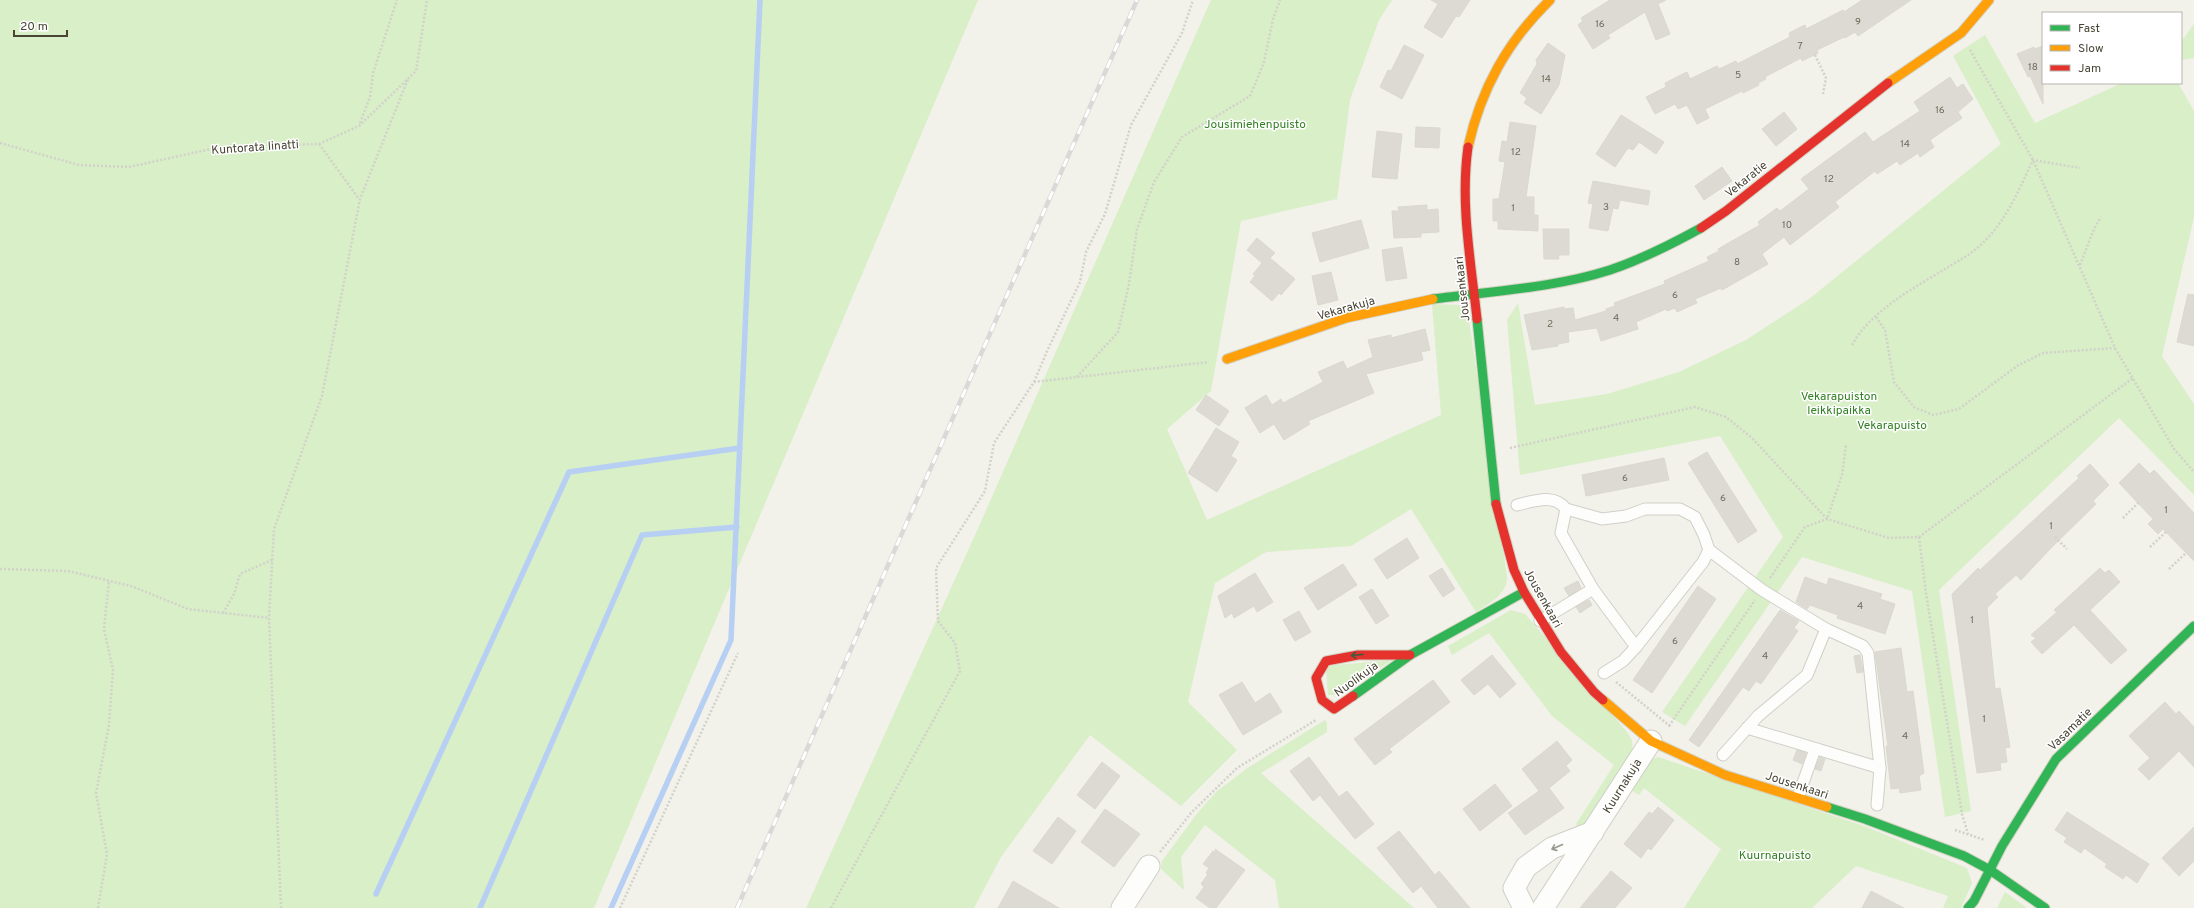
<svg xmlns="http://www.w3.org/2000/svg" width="2194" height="908" font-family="Overpass,sans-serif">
<rect width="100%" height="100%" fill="#f2f1ea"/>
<g fill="#d8efc8">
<polygon points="0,0 978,0 594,908 0,908"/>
<path d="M1211 0H1392L1379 20 1350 100 1337 199 1241 221 1211 391 1167 429 1207 520 1441 415 1432 304 1459 305 1468 314 1507 577C1507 595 1489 603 1476 612L1411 509 1351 546 1266 552 1215 583 1188 702 1237 750 1181 806 1090 735 1001 857 974 908H806L980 524Z"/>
<polygon points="2194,24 2194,58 2181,60 2181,42"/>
<polygon points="1985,35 2035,123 2122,83 2178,83 2194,111 2194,217 2162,356 2194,404 2194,495 2119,418 1939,590 1971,811 1945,817 1912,591 1802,557 1685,726 1662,712 1783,537 1720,436 1520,475 1507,320 1518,303 1535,405 1607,394 1679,372 1746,340 1809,299 2001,144 1953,56"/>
<polygon points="1511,610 1525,614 1627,732 1632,740 1633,756 1597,815 1582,827 1577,827 1576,824 1614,765 1552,716 1489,633 1452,655 1448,646"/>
<polygon points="1392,660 1340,695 1328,695 1326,666"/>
<polygon points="1325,720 1327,723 1327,732 1261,773 1414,908 1279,908 1275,880 1205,825 1181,857 1184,890 1161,869 1162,861 1196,815 1216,792 1249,767"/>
<polygon points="1658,757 1864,826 1967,868 1972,883 1961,908 1943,908 1948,896 1856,866 1812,908 1684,908 1721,849 1644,788 1639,795 1631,790 1648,761"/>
<polygon points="2005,892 2027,908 1997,908"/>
</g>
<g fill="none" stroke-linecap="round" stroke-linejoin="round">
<g stroke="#b7cff3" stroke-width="5.5">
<polyline points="376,894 569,472 740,448"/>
<polyline points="480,908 642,535 737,527"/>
<polyline points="611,908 731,640 760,0"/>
</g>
</g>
<g fill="#dcdad2" stroke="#dad9d0">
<polygon points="1431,0 1470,0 1459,17 1456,16 1442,38 1424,27 1438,4"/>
<polygon points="1610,0 1666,0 1658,4 1670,34 1656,40 1645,12 1608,35 1610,38 1593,49 1578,25 1583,21 1581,18"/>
<polygon points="1862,0 1911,0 1858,36 1855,32 1845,38 1844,37 1817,50 1818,53 1802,61 1801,58 1765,77 1766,79 1758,83 1759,85 1743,93 1742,91 1705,109 1709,118 1697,124 1687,105 1678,109 1675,104 1655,114 1646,97 1666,87 1665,83 1687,72 1690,79 1717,66 1719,69 1736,61 1737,64 1790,37 1789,33 1805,25 1806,29 1843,10 1844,12"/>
<polygon points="1548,43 1565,55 1559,85 1541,114 1524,103 1527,98 1520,93 1537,64 1536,60"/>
<polygon points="1404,45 1424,55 1402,99 1380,87 1388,70 1391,71"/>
<polygon points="2043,46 2043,104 2030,76 2028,77 2017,54 2034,47 2035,49"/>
<polygon points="1950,77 1957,88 1963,84 1973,99 1958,112 1962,118 1930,140 1934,147 1920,157 1918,153 1900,165 1897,161 1877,174 1875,171 1835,202 1839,207 1790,245 1784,237 1762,254 1768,264 1722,290 1721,288 1695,299 1697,303 1677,312 1675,308 1667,311 1666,309 1636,322 1638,329 1601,341 1597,328 1568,332 1569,342 1558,344 1558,346 1532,350 1524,315 1564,307 1564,309 1573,308 1575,320 1606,311 1606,309 1615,306 1614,303 1665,284 1664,281 1709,261 1707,257 1719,251 1718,249 1760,225 1758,222 1777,208 1780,211 1809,189 1801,179 1865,132 1873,142 1920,111 1914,102"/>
<polygon points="1784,112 1797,129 1776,146 1762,129"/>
<polygon points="1621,115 1664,142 1656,154 1639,142 1633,150 1628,148 1615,167 1596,154"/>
<polygon points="1510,122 1536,126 1526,197 1534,197 1534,215 1538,215 1538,231 1498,229 1498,221 1493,221 1493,199 1499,199 1505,162 1499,161 1502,141 1507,142"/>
<polygon points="1416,127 1440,128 1439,148 1415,147"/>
<polygon points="1377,131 1402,134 1397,179 1372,177"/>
<polygon points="1722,167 1732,181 1704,200 1695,186"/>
<polygon points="1593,181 1650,191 1648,205 1620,200 1618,209 1613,208 1608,231 1589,228 1593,204 1588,203"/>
<polygon points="1427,205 1427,210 1438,209 1439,232 1421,233 1421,237 1394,238 1392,211 1399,211 1398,207"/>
<polygon points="1361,220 1369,248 1320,262 1312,233"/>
<polygon points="1543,229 1569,229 1569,255 1558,255 1559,259 1544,259"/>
<polygon points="1257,238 1275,253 1270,258 1295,279 1281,295 1279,293 1272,301 1250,282 1255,276 1253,274 1262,263 1247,250"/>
<polygon points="1402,247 1407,278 1386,281 1382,250"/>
<polygon points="1331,272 1338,300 1318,305 1312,276"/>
<polygon points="2188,294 2194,295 2194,346 2177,342"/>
<polygon points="1425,329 1430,350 1421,352 1423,360 1366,374 1374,393 1308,421 1310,424 1284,440 1274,424 1260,433 1245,408 1266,395 1272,405 1281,399 1283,403 1323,382 1318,372 1343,361 1347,369 1373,357 1368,340 1391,335 1391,338"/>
<polygon points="1206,395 1229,411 1219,426 1196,410"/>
<polygon points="1216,428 1239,442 1231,456 1237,460 1217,492 1188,473"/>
<polygon points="1707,452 1757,531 1738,543 1688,463"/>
<polygon points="1664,458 1669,480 1586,496 1582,475"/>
<polygon points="2139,463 2150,474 2154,470 2194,513 2194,561 2163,529 2158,534 2148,524 2153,519 2119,483"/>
<polygon points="2090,464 2109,485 2093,501 2096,504 2051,548 2021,580 2016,575 1995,594 1998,597 1987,608 1995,689 2000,688 2010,747 2005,748 2007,762 2000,763 2001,770 1977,773 1952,594 1978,568 1980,570 2079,478 2077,476"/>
<polygon points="1407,538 1419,558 1387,579 1374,559"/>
<polygon points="1343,564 1357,585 1318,610 1304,588"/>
<polygon points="1442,568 1455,589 1443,597 1429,576"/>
<polygon points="2100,568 2105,573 2109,570 2120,582 2090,610 2127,650 2111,664 2074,625 2042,654 2031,642 2036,638 2031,635 2057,612 2054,610"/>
<polygon points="1255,573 1273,602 1257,612 1254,606 1234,618 1232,613 1225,618 1218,596"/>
<polygon points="1805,577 1827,585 1829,578 1882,594 1880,599 1895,604 1885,634 1837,618 1838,615 1810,605 1807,609 1796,602"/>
<polygon points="1578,581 1581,588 1569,596 1564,588"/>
<polygon points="1698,586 1716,599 1652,693 1633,680"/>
<polygon points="1372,589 1389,616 1376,624 1359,597"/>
<polygon points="1589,600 1592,605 1580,613 1576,607"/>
<polygon points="1780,610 1799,621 1794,628 1798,631 1761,684 1756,681 1749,691 1743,687 1699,747 1689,740"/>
<polygon points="1299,611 1311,632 1295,641 1283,620"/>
<polygon points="1901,648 1907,692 1913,691 1924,773 1919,776 1921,790 1900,793 1899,788 1891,789 1886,746 1888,746 1875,652"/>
<polygon points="1492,655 1516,684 1500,698 1488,684 1474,695 1461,680"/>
<polygon points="1860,655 1863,672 1857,673 1854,656"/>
<polygon points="1433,680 1450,702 1389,749 1392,752 1375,765 1354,739"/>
<polygon points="1242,682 1255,703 1270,693 1282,712 1243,735 1219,695"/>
<polygon points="2165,702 2176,714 2179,711 2194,727 2194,767 2179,751 2149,780 2138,769 2150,758 2129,736"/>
<polygon points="1557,741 1572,760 1566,766 1570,771 1549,788 1564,808 1525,835 1508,813 1539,791 1522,769"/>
<polygon points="1797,750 1806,753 1802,764 1793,760"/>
<polygon points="1309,757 1339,797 1347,791 1374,824 1355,839 1320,795 1313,801 1290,771"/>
<polygon points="1820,757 1825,759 1821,771 1815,769"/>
<polygon points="1102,762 1120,776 1095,809 1077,795"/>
<polygon points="1495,784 1512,806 1480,831 1463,809"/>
<polygon points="1658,807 1674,820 1651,850 1648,848 1641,858 1624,844 1649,812 1652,814"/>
<polygon points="1105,809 1140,834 1114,867 1081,842"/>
<polygon points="2067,812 2149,864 2137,883 2126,875 2123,879 2105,867 2107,864 2084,848 2081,853 2064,842 2067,838 2055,830"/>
<polygon points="1058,817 1076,831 1052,864 1033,851"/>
<polygon points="2194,827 2194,861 2179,876 2162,858"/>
<polygon points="1399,831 1435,875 1439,871 1470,908 1438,908 1421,886 1413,893 1377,848"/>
<polygon points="1215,849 1245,870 1216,908 1210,908 1196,898 1204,887 1201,884 1208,874 1206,873 1209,868 1203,864 1213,851 1216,853"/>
<polygon points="1611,871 1632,888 1615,908 1580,908"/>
<polygon points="1013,881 1059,908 998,908"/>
<polygon points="1871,891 1904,908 1862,908"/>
</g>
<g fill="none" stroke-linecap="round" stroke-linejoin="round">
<g stroke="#d0cfc8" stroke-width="13">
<g id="lane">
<path d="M1517 505C1534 501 1554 493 1566 509L1561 533 1593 589 1636 647 1623 661 1604 673"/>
<polyline points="1566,509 1602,519 1626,516 1645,509 1680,509 1695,517 1704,535 1709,550 1703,562 1636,647"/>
<polyline points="1709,550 1762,590 1826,629"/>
<polyline points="1540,621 1593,589"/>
<polyline points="1747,728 1880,768"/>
<polyline points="1723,755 1758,716 1807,675 1826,629 1863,646 1868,653 1880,768 1877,805"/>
<polyline points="1798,797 1815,749"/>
</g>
</g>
<g stroke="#d0cfc8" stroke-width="23">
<g id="street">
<polyline points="1122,908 1149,866"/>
<polyline points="1524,908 1514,888 1526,867 1552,848 1593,832"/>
<polyline points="1543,908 1651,741"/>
</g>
</g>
<g stroke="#d2d1c1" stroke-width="11">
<g id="fast">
<path d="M1433 299C1491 291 1554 288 1610 270 1643 259 1672 244 1701 228"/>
<polyline points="1477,319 1496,504"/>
<polyline points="1353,696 1410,655 1524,592"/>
<polyline points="1827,807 1865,819 1964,856 1990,870 2045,908"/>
<polyline points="1968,908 1974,901 2002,846 2056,759 2194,626"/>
</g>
</g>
<g stroke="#d2d1c1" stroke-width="11">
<g id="slow">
<polyline points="1888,83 1961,33 1989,0"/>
<path d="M1468 147C1481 89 1507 42 1550 0"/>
<polyline points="1227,359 1346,318 1433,299"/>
<polyline points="1603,700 1651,741 1725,775 1827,807"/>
</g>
</g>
<g stroke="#d2d1c1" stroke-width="11">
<g id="jam">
<path d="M1468 147C1460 204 1471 262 1477 319"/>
<polyline points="1701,228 1726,211 1888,83"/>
<polyline points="1496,504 1514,570 1524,592 1561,652 1594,692 1603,700"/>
<polyline points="1353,696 1334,709 1322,700 1316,678 1326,661 1358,655 1410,655"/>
</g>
</g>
<g stroke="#d2d1ca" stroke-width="2.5" stroke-dasharray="2 2" stroke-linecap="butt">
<polyline points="1970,50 2033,160 2115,348 2174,449 2194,472"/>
<polyline points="1815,55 1826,78 1823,94"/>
<polyline points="360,123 370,97 373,73 397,0"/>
<polyline points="0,143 79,165 129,167 220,147 319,144 359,126 416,71 427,0"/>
<polyline points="319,144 359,199"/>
<polyline points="2080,265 2094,229 2101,217"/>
<polyline points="1876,317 1885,330 1894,382 1914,407 1933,415 1959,409 2017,366 2043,353 2115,348"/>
<path d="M1852 345C1872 309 1916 287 1950 266 1959 260 1968 256 1976 249 2004 226 2018 192 2033 160L2080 168"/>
<polyline points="1077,377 1118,332 1129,284 1137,229 1154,182 1182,137 1250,96 1264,62 1273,19 1280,0"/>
<polyline points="1034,382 1048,349 1080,282 1086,252 1105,214 1131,125 1182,33 1193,0"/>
<polyline points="1510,448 1695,407 1726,417 1752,438 1827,519 1842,475 1846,445"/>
<polyline points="2123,518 2138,503"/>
<polyline points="1919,537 1926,593 1962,814 1968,834"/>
<polyline points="2055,537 2067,549"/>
<polyline points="2150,547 2166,532"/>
<polyline points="0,569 68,571 131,586 188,609 269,618"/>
<polyline points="2169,569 2186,553"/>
<polyline points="1770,578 1805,527 1827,519 1889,538 1919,537 2133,378"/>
<polyline points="223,613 234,594 240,574 272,560"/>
<polyline points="1616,682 1671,727"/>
<polyline points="1669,726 1755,600"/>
<polyline points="1955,830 1985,840"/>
<polyline points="1160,852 1191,813 1237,768 1316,720"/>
<polyline points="98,908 107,854 96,793 109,725 113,670 104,629 109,581"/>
<polyline points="281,908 269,618 274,529 322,396 360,199 408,79"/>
<polyline points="620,908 738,653"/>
<polyline points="831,908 960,671 955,643 938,621 936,568 985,491 994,443 1034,382 1209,362"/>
</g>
<use href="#lane" stroke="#fdfdfc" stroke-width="11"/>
<use href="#street" stroke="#fdfdfc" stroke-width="21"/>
<use href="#fast" stroke="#30b455" stroke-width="9"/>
<use href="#slow" stroke="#ff9f0a" stroke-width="9"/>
<use href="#jam" stroke="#e5322d" stroke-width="9"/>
<g stroke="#d9d9d8" stroke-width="4.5">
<polyline id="rail" points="737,908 1137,0"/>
</g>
<use href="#rail" stroke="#fff" stroke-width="3" stroke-dasharray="9" stroke-linecap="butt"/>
</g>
<defs><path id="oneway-shaft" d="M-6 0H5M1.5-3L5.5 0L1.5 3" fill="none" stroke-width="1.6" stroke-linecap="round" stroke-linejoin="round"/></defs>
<use stroke="#445b3b" href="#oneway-shaft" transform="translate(1357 655) rotate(174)"/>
<use stroke="#9a988f" href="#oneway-shaft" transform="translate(1557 847) rotate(156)"/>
<g text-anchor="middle" stroke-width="3" stroke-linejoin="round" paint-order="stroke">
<g font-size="10" fill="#6e6b5d">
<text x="1858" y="25">9</text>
<text x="1600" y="27">16</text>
<text x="1800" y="49">7</text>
<text x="2033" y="70">18</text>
<text x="1738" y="78">5</text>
<text x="1546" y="82">14</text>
<text x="1940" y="113">16</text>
<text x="1905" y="147">14</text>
<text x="1516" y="155">12</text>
<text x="1829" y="182">12</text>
<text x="1606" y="210">3</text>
<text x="1513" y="211">1</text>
<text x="1787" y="228">10</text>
<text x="1737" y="265">8</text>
<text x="1675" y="298">6</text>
<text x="1616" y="321">4</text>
<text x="1550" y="327">2</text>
<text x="1625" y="481">6</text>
<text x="1723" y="501">6</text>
<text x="2166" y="513">1</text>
<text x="2051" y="529">1</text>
<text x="1860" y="609">4</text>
<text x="1972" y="623">1</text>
<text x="1675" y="644">6</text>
<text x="1765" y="659">4</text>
<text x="1984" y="722">1</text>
<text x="1905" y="739">4</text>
</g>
<g font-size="12" fill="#328023" stroke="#fff">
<text x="1255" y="128">Jousimiehenpuisto</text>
<text x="1839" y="400">Vekarapuiston<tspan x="1839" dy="14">leikkipaikka</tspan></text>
<text x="1892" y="429">Vekarapuisto</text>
<text x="1775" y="859">Kuurnapuisto</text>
</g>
<g font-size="12" fill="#494535" stroke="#fff">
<text transform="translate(255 147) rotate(-4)" y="4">Kuntorata Iinatti</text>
<text transform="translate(1746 179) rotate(-39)" y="4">Vekaratie</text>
<text transform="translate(1462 289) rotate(-96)" y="4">Jousenkaari</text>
<text transform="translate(1346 308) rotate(-16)" y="4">Vekarakuja</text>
<text transform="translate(1543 598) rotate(61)" y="4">Jousenkaari</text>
<text transform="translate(1356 679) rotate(-36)" y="4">Nuolikuja</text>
<text transform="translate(2070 729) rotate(-44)" y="4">Vasamatie</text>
<text transform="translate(1797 785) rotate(18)" y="4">Jousenkaari</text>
<text transform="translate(1622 786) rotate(-58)" y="4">Kuurnakuja</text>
</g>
</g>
<rect x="2042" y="12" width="140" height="72" fill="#ffffff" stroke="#b6b5ae"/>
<rect x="2050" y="25" width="20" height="6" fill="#30b455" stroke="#b6b5ae"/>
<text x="2078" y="32" font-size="12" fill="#494535">Fast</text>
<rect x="2050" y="45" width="20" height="6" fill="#ff9f0a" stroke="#b6b5ae"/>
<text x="2078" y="52" font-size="12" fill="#494535">Slow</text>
<rect x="2050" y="65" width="20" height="6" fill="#e5322d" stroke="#b6b5ae"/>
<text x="2078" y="72" font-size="12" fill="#494535">Jam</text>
<path d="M14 30v6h53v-6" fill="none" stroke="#494535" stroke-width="2"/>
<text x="20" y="30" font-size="12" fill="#494535" stroke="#ffffff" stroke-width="3" paint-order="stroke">20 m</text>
</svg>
